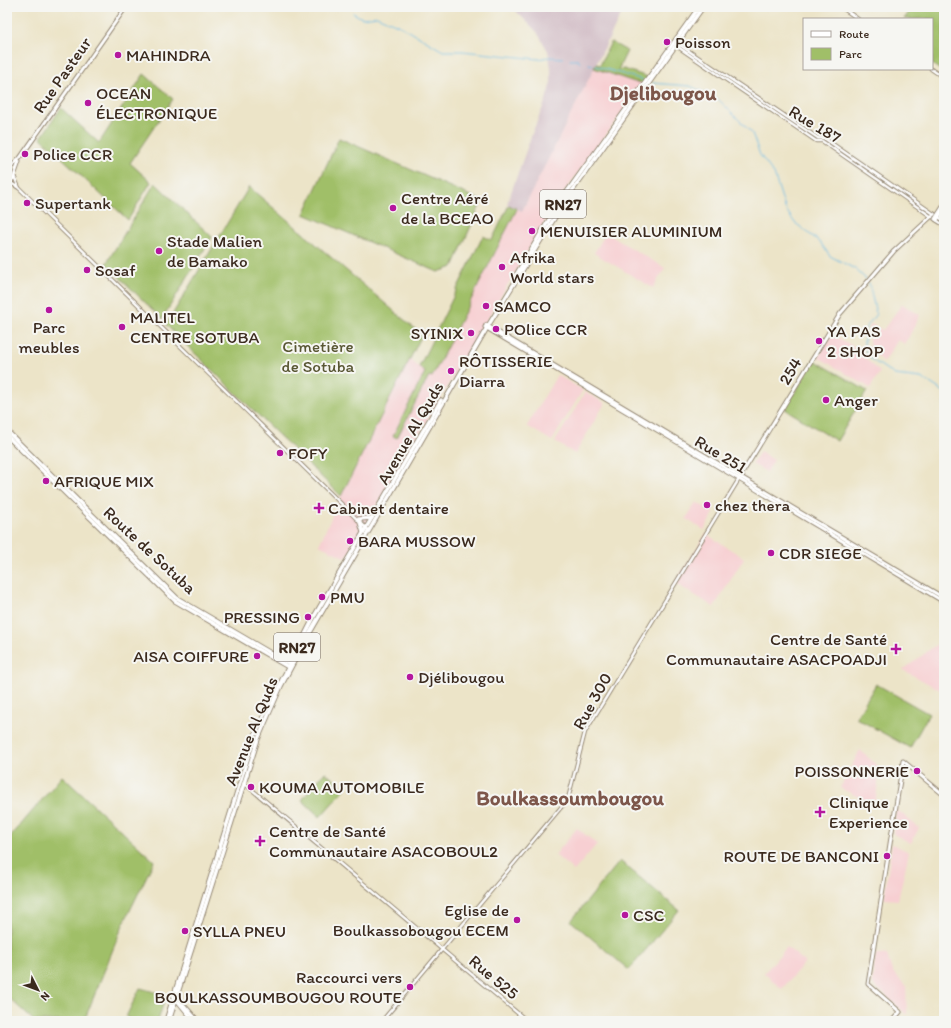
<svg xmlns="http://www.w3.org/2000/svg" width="951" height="1028" font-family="Itim,sans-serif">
<rect width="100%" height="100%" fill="#f6f6f2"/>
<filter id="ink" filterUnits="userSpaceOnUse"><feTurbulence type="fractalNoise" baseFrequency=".025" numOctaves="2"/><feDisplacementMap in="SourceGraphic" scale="8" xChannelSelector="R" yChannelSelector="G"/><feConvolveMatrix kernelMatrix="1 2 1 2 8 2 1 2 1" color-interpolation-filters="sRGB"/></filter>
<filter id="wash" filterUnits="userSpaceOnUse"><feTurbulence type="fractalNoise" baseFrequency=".012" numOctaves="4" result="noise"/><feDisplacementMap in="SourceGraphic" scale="16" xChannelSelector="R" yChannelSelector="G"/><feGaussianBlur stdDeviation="0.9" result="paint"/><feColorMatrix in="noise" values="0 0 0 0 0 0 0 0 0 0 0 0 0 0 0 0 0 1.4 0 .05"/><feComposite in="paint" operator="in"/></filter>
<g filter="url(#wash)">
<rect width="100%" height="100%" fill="#ece4c8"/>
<g fill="#f7cfd2">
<polygon points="594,68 634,82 644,83 556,203 346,558 319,545 341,496 410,360 425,372 393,435 429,376 432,376 517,209 522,210"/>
<polygon points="606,233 665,268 653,288 594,253"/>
<polygon points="902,304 920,315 905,344 898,340 884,362 870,350 868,331 871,324 883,330"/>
<polygon points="832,334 861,351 861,354 880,372 870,388 818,357"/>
<polygon points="557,375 583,390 552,441 527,426"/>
<polygon points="585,392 605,403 575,454 555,442"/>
<polygon points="760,452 774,460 767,472 752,464"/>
<polygon points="696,502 714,513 704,530 686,519"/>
<polygon points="706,534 744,558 714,607 675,583"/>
<polygon points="944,639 944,692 903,670"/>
<polygon points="860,750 880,768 875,805 840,788"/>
<polygon points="896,809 919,828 911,843 893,834"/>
<polygon points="577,828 597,844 574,871 555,855"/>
<polygon points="892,844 909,852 898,900 884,899"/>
<polygon points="787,947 805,962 782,989 764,973"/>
<polygon points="876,954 887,955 892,971 906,986 907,1015 872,983"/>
</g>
<polygon fill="#d2bdc6" points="512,7 625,7 522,211 507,204 533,131 546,100 551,82 551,68 548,51 537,32"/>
<g fill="#a0bf68" stroke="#6e7443">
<polygon points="913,7 937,7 944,12 943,72 932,64 932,19 904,19"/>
<polygon points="611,42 627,51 618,70 624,69 648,77 644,83 634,82 594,68 596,64 600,65"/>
<polygon points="144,74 173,99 130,163 151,182 128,220 41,138 61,108 99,143"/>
<polygon points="339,138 482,201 453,267 438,272 304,214"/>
<polygon points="155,183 212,237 162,319 106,264"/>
<polygon points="249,187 422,335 341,496 166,325"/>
<polygon points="509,205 517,209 432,377 429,376 397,438 393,436 425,372 419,367 483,236 492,240"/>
<polygon points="814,360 867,391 837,441 785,409"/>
<polygon points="876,684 929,714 910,748 856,718"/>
<polygon points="325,772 345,789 320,817 302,800"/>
<polygon points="62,776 154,861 122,927 84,1021 34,1021 7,996 7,841"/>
<polygon points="620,861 679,910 629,970 571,921"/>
<polygon points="140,988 166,995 158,1021 135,1021 126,1017"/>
</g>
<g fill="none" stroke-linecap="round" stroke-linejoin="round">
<g stroke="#68bae4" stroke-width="1">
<polyline points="353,13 362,18 377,16 402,27 443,51 462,51 538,59 549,57 563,58"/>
<polyline points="570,60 578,60 580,63"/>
<polyline points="589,64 643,80"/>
<polyline points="652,83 690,86 718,99 752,133 760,155 774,174 785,208 794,222 820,242 830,256 855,269 867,280"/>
<polyline points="869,283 876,314 865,329 864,343 866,352 871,359 895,375 921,378 928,382"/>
<polyline points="930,383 944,392"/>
<polyline points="944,402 944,404"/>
</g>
</g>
</g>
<g filter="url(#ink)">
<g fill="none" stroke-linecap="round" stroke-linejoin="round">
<g stroke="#948773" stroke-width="4.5">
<g id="tertiary">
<polyline points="841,7 858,19"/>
<polyline points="677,43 818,138 824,138 934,214"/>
<polyline points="675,45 816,141 822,141 932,217"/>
<polyline points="931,69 944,78"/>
<polyline points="14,176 19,188"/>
<polyline points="9,182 19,188 368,530"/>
<polyline points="939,217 944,221"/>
<polyline points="936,220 944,225"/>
<polyline points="244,783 527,1021"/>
<polyline points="382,1021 568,799 585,732 739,479"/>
</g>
</g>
<g stroke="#948773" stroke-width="5">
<g id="secondary">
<polyline points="9,169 20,158 126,7"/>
<polyline points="7,182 13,179 19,162"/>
<polyline points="935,219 944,205"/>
<polyline points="937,220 944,209"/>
<polyline points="486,325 944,598"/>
<polyline points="485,327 944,602"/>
<polyline points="740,477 840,314 894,251 934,214"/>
<polyline points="176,996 198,1021"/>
<polyline points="175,998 194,1021"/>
<polyline points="892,1021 900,1012 868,984 903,761 944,795"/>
</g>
</g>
<g stroke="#948773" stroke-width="5.5">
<g id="primary">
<polyline points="516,275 559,203 699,7"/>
<polyline points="7,431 177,598 291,665"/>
<polyline points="7,436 175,601 288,667"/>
<polyline points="363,532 359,519 372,518"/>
<polyline points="166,1021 254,737 261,721 315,615 441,400"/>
<polyline points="169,1021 258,739 281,686 305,641 488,326 563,204 703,7"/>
</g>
</g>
<use href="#tertiary" stroke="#fff" stroke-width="2.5"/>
<use href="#secondary" stroke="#fff" stroke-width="3"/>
<use href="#primary" stroke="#fff" stroke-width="3.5"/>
</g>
</g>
<g fill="#b5179e" stroke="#f6f6f2" stroke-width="1.5">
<circle cx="667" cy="42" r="4"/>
<circle cx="118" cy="55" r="4"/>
<circle cx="88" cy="103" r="4"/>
<circle cx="25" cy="154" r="4"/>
<circle cx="27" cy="203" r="4"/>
<circle cx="393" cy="208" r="4"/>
<circle cx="532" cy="231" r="4"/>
<circle cx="159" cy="251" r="4"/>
<circle cx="502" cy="267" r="4"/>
<circle cx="87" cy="270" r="4"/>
<circle cx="486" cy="306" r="4"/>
<circle cx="49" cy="310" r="4"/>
<circle cx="122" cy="327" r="4"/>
<circle cx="496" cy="329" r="4"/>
<circle cx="471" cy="333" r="4"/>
<circle cx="819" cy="341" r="4"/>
<circle cx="451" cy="371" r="4"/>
<circle cx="826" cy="400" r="4"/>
<circle cx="280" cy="453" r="4"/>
<circle cx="46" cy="481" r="4"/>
<circle cx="707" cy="505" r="4"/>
<path d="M317 502h4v4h4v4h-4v4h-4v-4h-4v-4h4z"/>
<circle cx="350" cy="541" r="4"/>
<circle cx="771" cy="553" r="4"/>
<circle cx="322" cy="597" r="4"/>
<circle cx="308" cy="617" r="4"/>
<path d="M894 643h4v4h4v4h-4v4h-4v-4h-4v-4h4z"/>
<circle cx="257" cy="656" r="4"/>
<circle cx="410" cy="677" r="4"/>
<circle cx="917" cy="771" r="4"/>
<circle cx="251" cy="787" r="4"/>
<path d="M818 806h4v4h4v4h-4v4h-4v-4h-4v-4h4z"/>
<path d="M258 835h4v4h4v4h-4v4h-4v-4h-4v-4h4z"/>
<circle cx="887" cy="856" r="4"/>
<circle cx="625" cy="915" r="4"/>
<circle cx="517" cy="920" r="4"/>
<circle cx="185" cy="931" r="4"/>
<circle cx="410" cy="987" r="4"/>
</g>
<g text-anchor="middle" stroke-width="4" stroke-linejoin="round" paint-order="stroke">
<g fill="#f6f6f2" stroke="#73675e" stroke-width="1">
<rect x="540" y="190" width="46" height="28" rx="3"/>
<rect x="274" y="633" width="46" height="28" rx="3"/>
</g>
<g font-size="16" font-weight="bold" fill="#3b2a1e">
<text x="563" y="210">RN27</text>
<text x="297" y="653">RN27</text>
</g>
<g font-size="17" fill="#3b2a1e" stroke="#f6f6f2" text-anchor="start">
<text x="675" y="48">Poisson</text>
<text x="126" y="61">MAHINDRA</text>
<text x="96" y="99">OCEAN<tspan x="96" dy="20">ÉLECTRONIQUE</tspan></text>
<text x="33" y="160">Police CCR</text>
<text x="401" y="204">Centre Aéré<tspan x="401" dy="20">de la BCEAO</tspan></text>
<text x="35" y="209">Supertank</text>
<text x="540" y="237">MENUISIER ALUMINIUM</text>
<text x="167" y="247">Stade Malien<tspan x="167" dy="20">de Bamako</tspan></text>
<text x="510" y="263">Afrika<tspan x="510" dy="20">World stars</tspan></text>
<text x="95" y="276">Sosaf</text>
<text x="494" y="312">SAMCO</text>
<text x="130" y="323">MALITEL<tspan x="130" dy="20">CENTRE SOTUBA</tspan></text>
<text x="49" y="333" text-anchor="middle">Parc<tspan x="49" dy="20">meubles</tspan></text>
<text x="504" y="335">POlice CCR</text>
<text x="827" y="337">YA PAS<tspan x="827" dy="20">2 SHOP</tspan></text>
<text x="463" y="339" text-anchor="end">SYINIX</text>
<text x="459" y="367">RÔTISSERIE<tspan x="459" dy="20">Diarra</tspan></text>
<text x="834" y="406">Anger</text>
<text x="288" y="459">FOFY</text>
<text x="54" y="487">AFRIQUE MIX</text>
<text x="715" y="511">chez thera</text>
<text x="328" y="514">Cabinet dentaire</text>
<text x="358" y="547">BARA MUSSOW</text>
<text x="779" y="559">CDR SIEGE</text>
<text x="330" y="603">PMU</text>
<text x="300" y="623" text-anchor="end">PRESSING</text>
<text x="887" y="645" text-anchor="end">Centre de Santé<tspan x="887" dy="20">Communautaire ASACPOADJI</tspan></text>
<text x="249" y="662" text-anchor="end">AISA COIFFURE</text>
<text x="418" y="683">Djélibougou</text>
<text x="909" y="777" text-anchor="end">POISSONNERIE</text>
<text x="259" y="793">KOUMA AUTOMOBILE</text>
<text x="829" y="808">Clinique<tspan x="829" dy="20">Experience</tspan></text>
<text x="269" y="837">Centre de Santé<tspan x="269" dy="20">Communautaire ASACOBOUL2</tspan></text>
<text x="879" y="862" text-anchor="end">ROUTE DE BANCONI</text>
<text x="509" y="916" text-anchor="end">Eglise de<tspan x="509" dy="20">Boulkassobougou ECEM</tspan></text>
<text x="633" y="921">CSC</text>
<text x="193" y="937">SYLLA PNEU</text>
<text x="402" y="983" text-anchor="end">Raccourci vers<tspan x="402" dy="20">BOULKASSOUMBOUGOU ROUTE</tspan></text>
</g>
<g font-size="17" fill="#3b2a1e" stroke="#f6f6f2">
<text transform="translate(62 75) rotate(-55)" y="6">Rue Pasteur</text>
<text transform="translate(815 124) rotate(31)" y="6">Rue 187</text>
<text transform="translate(790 371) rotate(-59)" y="6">254</text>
<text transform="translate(410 433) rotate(-60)" y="6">Avenue Al Quds</text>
<text transform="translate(721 454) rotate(31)" y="6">Rue 251</text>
<text transform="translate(150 550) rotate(43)" y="6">Route de Sotuba</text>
<text transform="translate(592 701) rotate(-61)" y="6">Rue 300</text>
<text transform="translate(251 731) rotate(-68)" y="6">Avenue Al Quds</text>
<text transform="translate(494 977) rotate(40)" y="6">Rue 525</text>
</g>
<g font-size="17" fill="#595734" stroke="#f6f6f2">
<text x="318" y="352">Cimetière<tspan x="318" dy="20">de Sotuba</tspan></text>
</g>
<g font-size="21" font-weight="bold" fill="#7d564a" stroke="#f6f6f2">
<text x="663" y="100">Djelibougou</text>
<text x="570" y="805">Boulkassoumbougou</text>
</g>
</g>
<rect width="951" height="1028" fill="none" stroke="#f6f6f2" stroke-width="24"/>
<rect x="803" y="18" width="130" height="52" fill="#f6f6f2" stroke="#aba49d"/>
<rect x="811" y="31" width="20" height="6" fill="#ffffff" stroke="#aba49d"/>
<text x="839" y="38" font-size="12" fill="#3b2a1e">Route</text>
<rect x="811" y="48" width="20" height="12" fill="#a0bf68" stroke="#aba49d"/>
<text x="839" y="58" font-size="12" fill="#3b2a1e">Parc</text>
<g transform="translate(38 990) rotate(132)" stroke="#f6f6f2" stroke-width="3" paint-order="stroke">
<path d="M0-3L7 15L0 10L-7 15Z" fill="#3b2a1e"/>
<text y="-6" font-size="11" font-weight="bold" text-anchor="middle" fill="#3b2a1e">N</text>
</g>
</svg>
